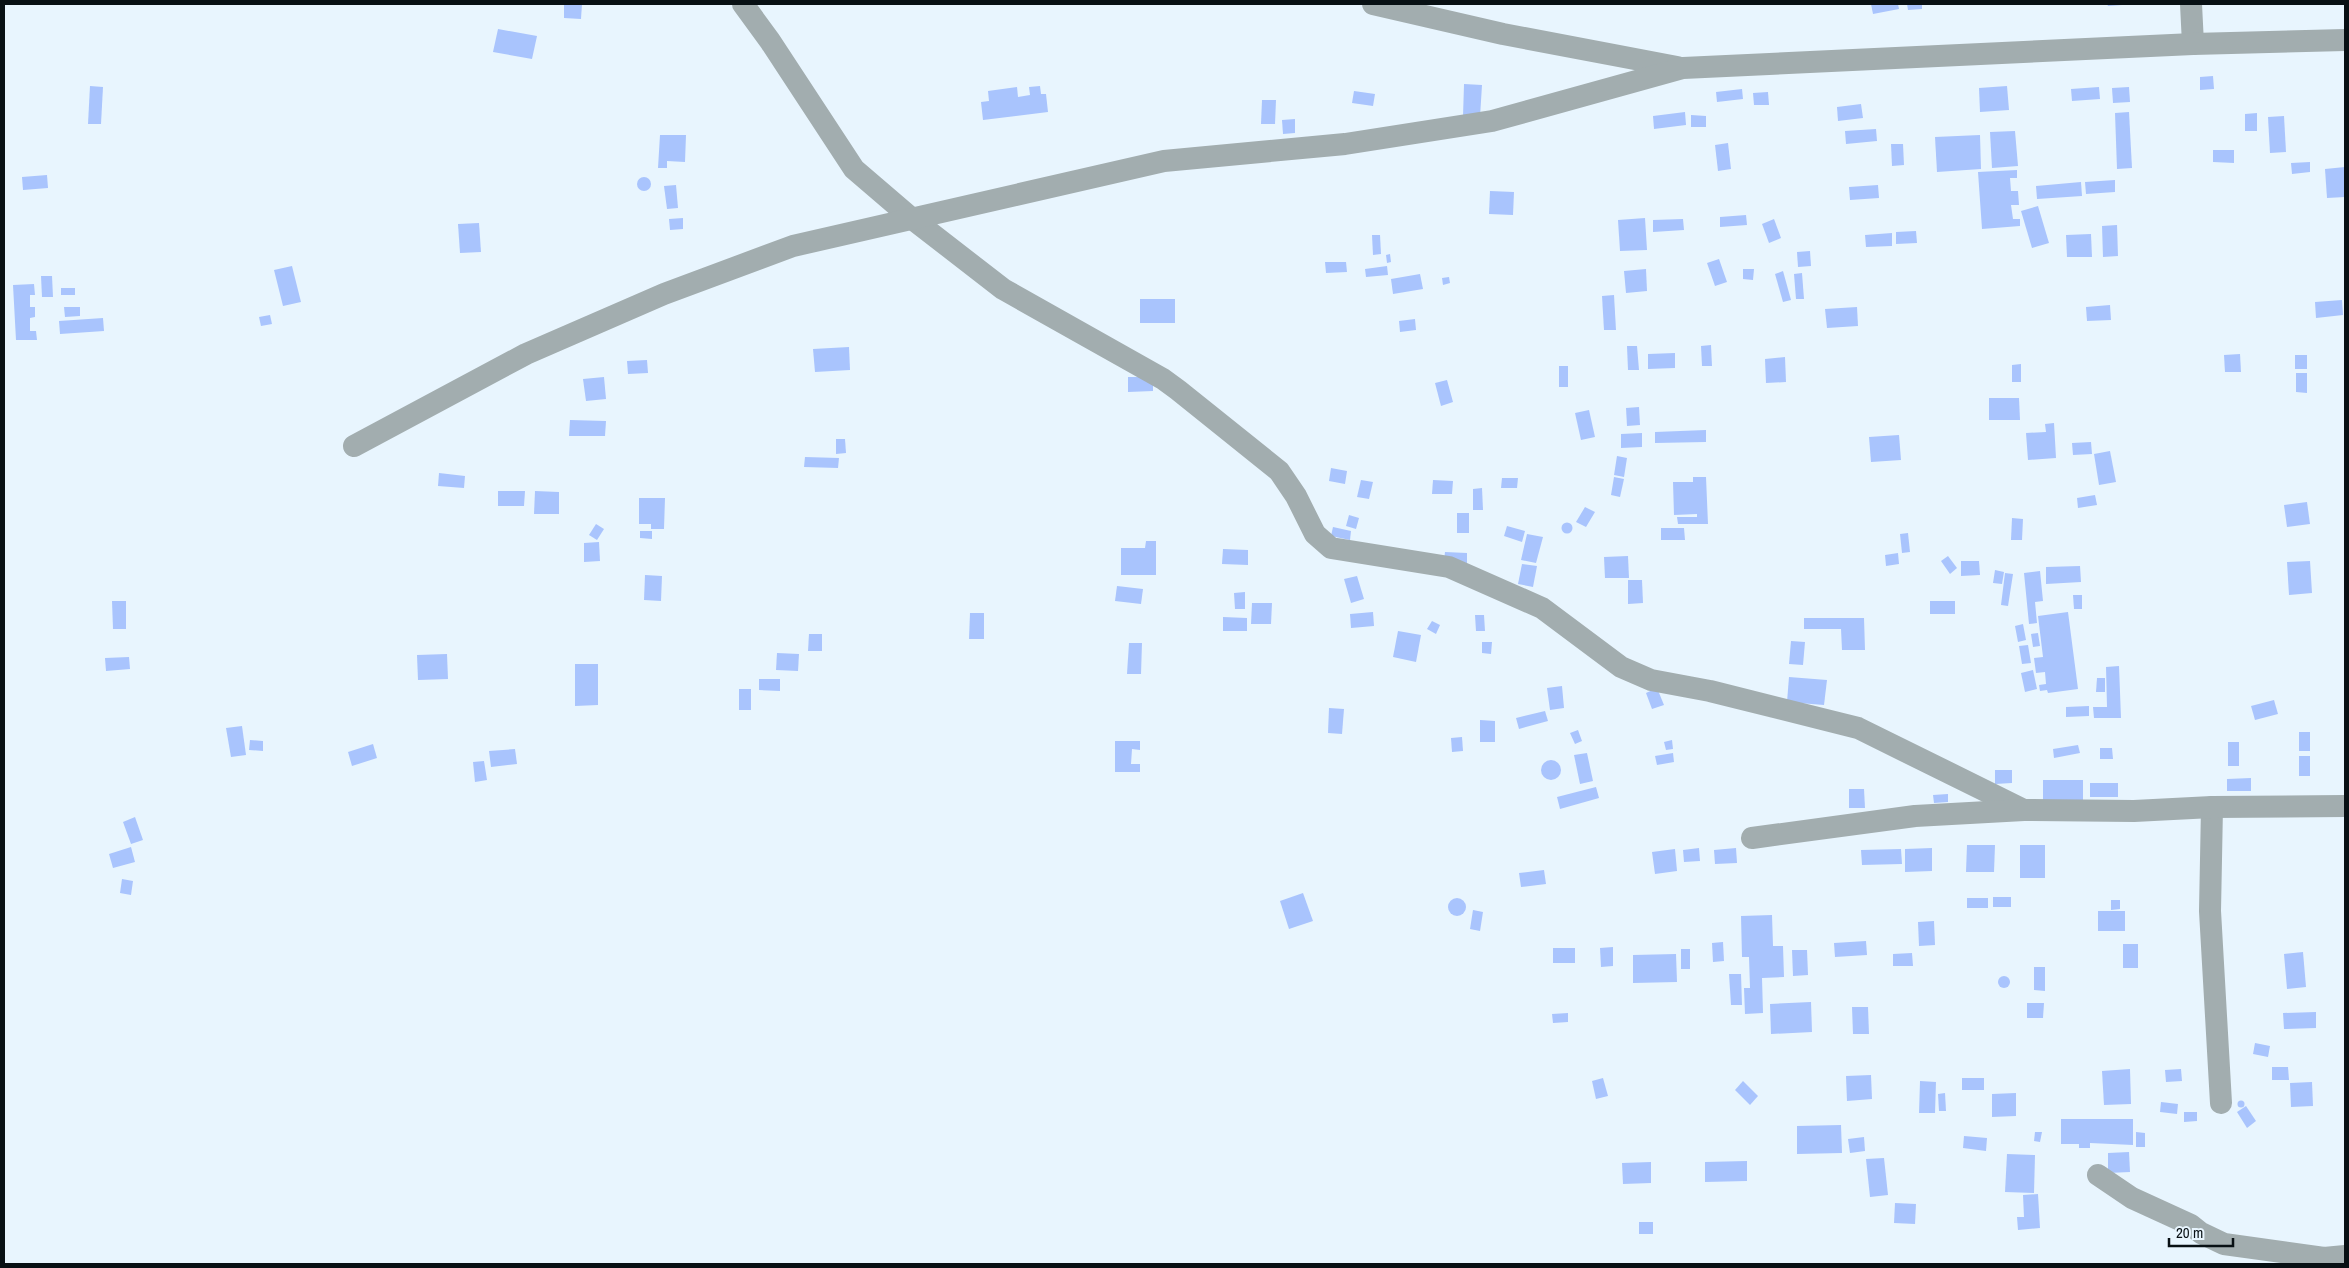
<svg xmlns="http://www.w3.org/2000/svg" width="2349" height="1268" font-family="'Archivo Narrow',sans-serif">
<rect width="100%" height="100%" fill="#e8f5fe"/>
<g fill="#a9c4fd">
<polygon points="564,4 582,4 581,19 564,18"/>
<polygon points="1871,4 1898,4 1899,9 1873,14"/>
<polygon points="1907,4 1922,4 1922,9 1908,10"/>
<polygon points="2107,4 2122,4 2122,5 2108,6"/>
<polygon points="498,29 537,36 532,59 493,52"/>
<polygon points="2213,76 2214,89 2200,90 2200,77"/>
<polygon points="1464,84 1482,85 1480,117 1463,117"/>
<polygon points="90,86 103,87 101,124 88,124"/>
<polygon points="1040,86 1041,94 1046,94 1048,112 983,120 981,102 989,101 988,91 1017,87 1018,97 1030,95 1029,87"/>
<polygon points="2007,86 2009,110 1980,112 1979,88"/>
<polygon points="2099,87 2100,99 2072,101 2071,89"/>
<polygon points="2129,87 2130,102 2113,103 2112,88"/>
<polygon points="1742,89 1743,99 1717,102 1716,92"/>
<polygon points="1354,91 1375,94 1373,106 1352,103"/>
<polygon points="1768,92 1769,105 1754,105 1753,93"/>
<polygon points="1262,100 1276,100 1275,124 1261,124"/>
<polygon points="1861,104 1863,118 1838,121 1837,107"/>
<polygon points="1685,112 1686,125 1654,129 1653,116"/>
<polygon points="2129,112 2132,168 2117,169 2115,113"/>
<polygon points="2257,113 2257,131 2245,131 2245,114"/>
<polygon points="1691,115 1706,116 1706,127 1691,127"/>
<polygon points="2284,116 2286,152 2270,153 2268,117"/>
<polygon points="1295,119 1295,133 1283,134 1282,120"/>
<polygon points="1876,129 1877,141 1846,144 1845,131"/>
<polygon points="2015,131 2018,166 1992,168 1990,132"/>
<polygon points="660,135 686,135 685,162 667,161 667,168 658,168"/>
<polygon points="1980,135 1981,169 1937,172 1935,137"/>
<polygon points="1728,143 1731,169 1718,171 1715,145"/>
<polygon points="1891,144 1903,144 1904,165 1892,166"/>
<polygon points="2213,150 2234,150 2234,163 2213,162"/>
<polygon points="2310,162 2310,172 2292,174 2291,163"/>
<polygon points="2345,167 2345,197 2327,198 2325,169"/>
<polygon points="2017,170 2017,178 2010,178 2011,191 2018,191 2019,205 2011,205 2013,219 2020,219 2020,226 1982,229 1978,172"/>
<polygon points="47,175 48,188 23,190 22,177"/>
<circle cx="644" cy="184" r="7"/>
<polygon points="2115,180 2115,192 2086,194 2085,182"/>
<polygon points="2081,182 2082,196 2037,199 2036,186"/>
<polygon points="676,185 678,208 667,209 664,186"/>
<polygon points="1878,185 1879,198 1850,200 1849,187"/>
<polygon points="1490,191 1514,192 1513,215 1489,214"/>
<polygon points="2038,206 2049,243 2032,248 2021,211"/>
<polygon points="1746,215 1747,225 1720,227 1720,217"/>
<polygon points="683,218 683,229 670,230 669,219"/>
<polygon points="1645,218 1647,250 1620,251 1618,220"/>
<polygon points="1683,219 1684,230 1653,232 1653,220"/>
<polygon points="1774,219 1781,238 1769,243 1762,224"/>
<polygon points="479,223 481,252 460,253 458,224"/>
<polygon points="2117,225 2118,256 2103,257 2102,226"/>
<polygon points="1916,231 1917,243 1896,244 1896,232"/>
<polygon points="1892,233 1892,246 1866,247 1865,235"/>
<polygon points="2091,234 2092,257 2067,257 2066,235"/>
<polygon points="1372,235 1380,235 1381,254 1373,255"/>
<polygon points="1810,251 1811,266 1798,267 1797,252"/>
<polygon points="1390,254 1391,262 1387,263 1386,255"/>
<polygon points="1719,259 1727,282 1715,286 1707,263"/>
<polygon points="1325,262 1346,262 1347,272 1326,273"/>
<polygon points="292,266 301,302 283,306 274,270"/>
<polygon points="1387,266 1388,275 1366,277 1365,269"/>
<polygon points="1646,269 1647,291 1626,293 1624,271"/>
<polygon points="1743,269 1754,269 1753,280 1743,279"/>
<polygon points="1783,271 1791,300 1783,302 1775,274"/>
<polygon points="1802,273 1804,299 1796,299 1794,274"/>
<polygon points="1420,274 1423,289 1393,294 1391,279"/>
<polygon points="41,276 52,276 53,297 42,297"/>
<polygon points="1449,277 1450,283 1443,285 1442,278"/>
<polygon points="34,284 35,295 30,295 30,307 35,307 35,317 30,318 30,331 36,331 37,340 16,340 13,285"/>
<rect x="61" y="288" width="14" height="7"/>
<polygon points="1614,295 1616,330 1604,330 1602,296"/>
<rect x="1140" y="299" width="35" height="24"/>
<polygon points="2342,300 2343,315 2316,318 2315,302"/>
<polygon points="2110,305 2111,320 2087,321 2086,307"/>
<polygon points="64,307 80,307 80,316 65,317"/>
<polygon points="1857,307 1858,326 1827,328 1825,309"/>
<polygon points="270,315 272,324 261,326 259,317"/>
<polygon points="103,318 104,331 60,334 59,321"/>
<polygon points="1415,319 1416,330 1400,332 1399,321"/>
<polygon points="1711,345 1712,366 1702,366 1701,346"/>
<polygon points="1627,346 1637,346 1639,370 1628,370"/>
<polygon points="849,347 850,370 815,372 813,349"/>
<polygon points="1675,353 1675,368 1648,369 1648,354"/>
<polygon points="2240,354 2241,372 2225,372 2224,355"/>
<rect x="2295" y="355" width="12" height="14"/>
<polygon points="1785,357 1786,382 1766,383 1765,359"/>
<polygon points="647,360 648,373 628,374 627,361"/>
<polygon points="2021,364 2021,382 2012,382 2012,365"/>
<rect x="1559" y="366" width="9" height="21"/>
<polygon points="2296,373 2307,373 2307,393 2296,392"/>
<polygon points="604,377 606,399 586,401 583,379"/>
<polygon points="1128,377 1153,377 1153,391 1128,392"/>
<polygon points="1447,380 1453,402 1441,406 1435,383"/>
<polygon points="1989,398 2019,398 2020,420 1989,420"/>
<polygon points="1639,407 1640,425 1627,426 1626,408"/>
<polygon points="1589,410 1595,437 1581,440 1575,413"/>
<polygon points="570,420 606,421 605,436 569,436"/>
<polygon points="2054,423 2056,458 2028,460 2026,433 2046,432 2045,424"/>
<polygon points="1706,430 1706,442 1655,443 1655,432"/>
<polygon points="1642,433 1642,447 1621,448 1621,434"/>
<polygon points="1899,435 1901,460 1871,462 1869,437"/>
<polygon points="836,439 845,439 846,453 836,454"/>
<polygon points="2091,442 2092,454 2073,455 2072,443"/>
<polygon points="2110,451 2116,482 2099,485 2094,454"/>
<polygon points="1617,456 1627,458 1624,477 1614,475"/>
<polygon points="805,457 839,458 838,468 804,467"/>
<polygon points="1331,468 1347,471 1345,484 1329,481"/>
<polygon points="439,473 465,476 464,488 438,486"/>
<polygon points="1614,477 1624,479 1620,497 1611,495"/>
<polygon points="1693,477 1706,477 1708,524 1678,524 1677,517 1697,517 1697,514 1674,515 1673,482 1693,482"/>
<polygon points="1502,478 1518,478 1517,488 1501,488"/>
<polygon points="1361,480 1373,482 1369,499 1357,497"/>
<polygon points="1433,480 1453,481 1452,494 1432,494"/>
<polygon points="1482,488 1483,510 1473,510 1473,489"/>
<polygon points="498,491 525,491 524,506 498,506"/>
<polygon points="535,491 559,492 559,514 534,514"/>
<polygon points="2095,495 2097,505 2078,508 2077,498"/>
<polygon points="639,498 665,498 664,529 651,529 651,524 639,524"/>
<polygon points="2307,502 2310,524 2287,527 2284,505"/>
<polygon points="1585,507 1595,512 1586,527 1576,522"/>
<rect x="1457" y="513" width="12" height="20"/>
<polygon points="1349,515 1359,518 1356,529 1346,526"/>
<polygon points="2012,518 2023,519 2022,540 2011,540"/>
<circle cx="1567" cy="528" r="5.5"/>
<polygon points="596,524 604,529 597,540 589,535"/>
<polygon points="1507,526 1525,531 1522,542 1504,536"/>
<polygon points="1333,527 1351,531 1350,540 1331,536"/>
<polygon points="1661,528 1684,528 1685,540 1661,540"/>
<polygon points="640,531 652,531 652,539 640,538"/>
<polygon points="1908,533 1910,552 1902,553 1900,534"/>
<polygon points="1527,534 1543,537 1536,563 1521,560"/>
<polygon points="1146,541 1156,541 1156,575 1121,575 1121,548 1145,548"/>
<polygon points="599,542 600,561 584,562 584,543"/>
<polygon points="1223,549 1248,550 1248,565 1222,564"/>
<polygon points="1445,552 1467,553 1467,563 1444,561"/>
<polygon points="1898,553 1899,564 1886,566 1885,555"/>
<polygon points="1628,556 1629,578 1605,578 1604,557"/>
<polygon points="1948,556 1957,568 1950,574 1941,561"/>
<polygon points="1961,561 1979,561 1980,575 1961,576"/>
<polygon points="2310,561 2312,593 2289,595 2287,562"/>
<polygon points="1522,564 1537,566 1533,587 1518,584"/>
<polygon points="2080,566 2081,582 2046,584 2046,567"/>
<polygon points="1995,570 2004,572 2002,584 1993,583"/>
<polygon points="2040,571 2043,601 2035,602 2037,623 2029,624 2024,573"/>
<polygon points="2005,573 2013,574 2008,606 2001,605"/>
<polygon points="645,575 662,576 661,601 644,600"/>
<polygon points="1357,576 1364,599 1351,603 1344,579"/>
<polygon points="1628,580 1642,580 1643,603 1628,604"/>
<polygon points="1117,586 1143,589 1141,604 1115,601"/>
<polygon points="1245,592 1245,609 1235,609 1234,593"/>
<polygon points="2073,595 2082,595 2082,609 2074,609"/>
<polygon points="112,601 126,601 126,629 113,629"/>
<rect x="1930" y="601" width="25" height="13"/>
<polygon points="1252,603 1272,603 1271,624 1251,624"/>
<polygon points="1373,612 1374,626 1351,628 1350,614"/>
<polygon points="2068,612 2078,689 2048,693 2047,690 2040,691 2039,685 2046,684 2045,672 2036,673 2034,658 2043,657 2038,616"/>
<polygon points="970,613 984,613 984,639 969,639"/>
<polygon points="1475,615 1484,615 1485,631 1476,631"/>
<polygon points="1223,617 1247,618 1247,631 1223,631"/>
<polygon points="1804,618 1864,618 1865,650 1842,650 1841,629 1804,629"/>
<polygon points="1432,621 1440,625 1436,634 1427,629"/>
<polygon points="2023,624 2026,640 2018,642 2015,626"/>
<polygon points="1398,631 1421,635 1416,662 1393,657"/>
<polygon points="2038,633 2040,646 2033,647 2031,634"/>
<polygon points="809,634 822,634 822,651 808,651"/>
<polygon points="1791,641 1805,642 1803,665 1789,664"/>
<polygon points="1482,642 1492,642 1491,654 1482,653"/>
<polygon points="1129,643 1142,643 1141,674 1127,674"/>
<polygon points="2028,645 2031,663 2022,664 2019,646"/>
<polygon points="777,653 799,654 798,671 776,670"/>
<polygon points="447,654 448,679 418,680 417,655"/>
<polygon points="129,657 130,669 106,671 105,658"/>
<polygon points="575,664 598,664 598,705 575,706"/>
<polygon points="2119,666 2121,718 2094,718 2093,707 2107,707 2106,667"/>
<polygon points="2033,670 2037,689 2025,692 2021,673"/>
<polygon points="1789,677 1827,680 1824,705 1787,702"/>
<polygon points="2097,678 2105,678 2105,692 2096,692"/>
<polygon points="759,679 780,679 780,691 759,690"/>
<polygon points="1562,686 1564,708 1550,710 1547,688"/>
<polygon points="1657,688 1664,705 1652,709 1646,693"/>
<rect x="739" y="689" width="12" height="21"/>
<polygon points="2274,700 2278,714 2255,720 2251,706"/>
<polygon points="2089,706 2089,716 2066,717 2066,707"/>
<polygon points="1329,708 1344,709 1342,734 1328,733"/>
<polygon points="1545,711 1548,721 1519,729 1516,718"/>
<polygon points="1480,720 1495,721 1495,742 1480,742"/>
<polygon points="242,726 246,755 231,757 226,728"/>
<polygon points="1578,730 1582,741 1575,744 1570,733"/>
<rect x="2299" y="732" width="11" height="19"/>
<polygon points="1462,737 1463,751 1452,752 1451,738"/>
<polygon points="250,740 263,741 263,751 249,750"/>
<polygon points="1672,740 1673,749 1666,750 1664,742"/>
<polygon points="1115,741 1140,741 1140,750 1132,749 1131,764 1140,764 1140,772 1115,772"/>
<rect x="2228" y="742" width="11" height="24"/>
<polygon points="373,744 377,758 352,766 348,752"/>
<polygon points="2078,745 2080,753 2054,758 2053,749"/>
<polygon points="2100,748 2112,748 2113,759 2100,759"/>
<polygon points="515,749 517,764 491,767 489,751"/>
<polygon points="1587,753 1593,781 1580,784 1574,755"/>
<polygon points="1673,753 1674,762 1657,765 1655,756"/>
<rect x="2299" y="756" width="11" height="20"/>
<circle cx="1551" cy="770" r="10"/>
<polygon points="484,761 487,780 475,782 473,762"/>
<polygon points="1995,770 2012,770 2012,783 1995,784"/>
<polygon points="2251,778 2251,791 2227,791 2227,779"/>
<rect x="2043" y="780" width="40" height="21"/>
<rect x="2090" y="783" width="28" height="14"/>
<polygon points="1596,787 1599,798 1560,809 1557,797"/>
<polygon points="1849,789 1864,789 1865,808 1849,808"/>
<polygon points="1948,794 1948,802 1934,803 1933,795"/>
<polygon points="135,817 143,840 131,844 123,822"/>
<polygon points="1967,845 1995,845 1994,872 1966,872"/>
<rect x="2020" y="845" width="25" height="33"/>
<polygon points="131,847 135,862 113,868 109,854"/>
<polygon points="1699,848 1700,861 1684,862 1683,850"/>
<polygon points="1736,848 1737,863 1715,864 1714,850"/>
<polygon points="1932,848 1932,871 1905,872 1905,849"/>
<polygon points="1675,849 1677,871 1655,874 1652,852"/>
<polygon points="1901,849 1902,864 1862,865 1861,850"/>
<polygon points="1544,870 1546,884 1521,887 1519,873"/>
<polygon points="122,879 133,881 131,895 120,893"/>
<polygon points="1303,893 1313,921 1289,929 1280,901"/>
<rect x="1993" y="897" width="18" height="10"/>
<circle cx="1457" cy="907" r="9"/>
<rect x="1967" y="898" width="21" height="10"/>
<polygon points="2111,900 2120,900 2120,909 2111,910"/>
<polygon points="1473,910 1483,912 1480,931 1470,929"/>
<rect x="2098" y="911" width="27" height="20"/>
<polygon points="1772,915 1773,946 1783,946 1784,977 1762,978 1763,1013 1745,1014 1744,988 1750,988 1749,957 1742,957 1741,916"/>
<polygon points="1934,921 1935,945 1919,946 1918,922"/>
<polygon points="1866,941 1867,955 1835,957 1834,943"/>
<polygon points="1723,942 1724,961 1713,962 1712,943"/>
<rect x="2123" y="944" width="15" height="24"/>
<polygon points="1613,947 1613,966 1601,967 1600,948"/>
<rect x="1553" y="948" width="22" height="15"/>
<rect x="1681" y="949" width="9" height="20"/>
<polygon points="1792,950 1807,950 1808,975 1793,976"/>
<polygon points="2303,952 2306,987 2287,989 2284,954"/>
<polygon points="1912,953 1913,966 1893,966 1893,954"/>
<polygon points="1676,954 1677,982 1633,983 1633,955"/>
<polygon points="2034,967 2045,967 2045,991 2034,990"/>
<polygon points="1729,974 1741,974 1742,1005 1731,1005"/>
<circle cx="2004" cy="982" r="6"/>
<polygon points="1811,1002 1812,1032 1771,1034 1770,1004"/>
<polygon points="2027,1003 2044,1003 2043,1018 2027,1018"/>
<polygon points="1852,1007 1868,1007 1869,1034 1853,1034"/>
<polygon points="2316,1012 2316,1028 2284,1029 2283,1013"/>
<polygon points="1568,1013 1568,1022 1553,1023 1552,1014"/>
<polygon points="2255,1043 2270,1046 2268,1057 2253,1054"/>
<polygon points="2272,1067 2288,1067 2289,1080 2272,1080"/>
<polygon points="2130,1069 2131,1104 2104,1105 2102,1071"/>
<polygon points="2181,1069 2182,1081 2166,1082 2165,1070"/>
<polygon points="1871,1075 1872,1099 1847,1101 1846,1076"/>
<polygon points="1603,1078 1608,1096 1596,1099 1592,1081"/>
<rect x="1962" y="1078" width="22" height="12"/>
<polygon points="1743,1081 1758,1096 1750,1105 1735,1090"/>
<polygon points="1920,1081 1936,1082 1935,1113 1919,1113"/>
<polygon points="2312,1082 2313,1106 2291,1107 2290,1083"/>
<polygon points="1945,1093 1946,1111 1939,1111 1938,1094"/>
<polygon points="2016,1093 2016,1116 1992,1117 1992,1094"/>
<circle cx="2241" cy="1104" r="3.5"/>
<polygon points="2161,1102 2178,1104 2177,1114 2160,1112"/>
<polygon points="2246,1106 2256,1121 2247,1128 2237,1112"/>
<polygon points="2184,1112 2197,1112 2197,1121 2184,1122"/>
<polygon points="2061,1119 2133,1119 2133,1145 2090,1143 2090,1148 2079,1148 2079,1144 2061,1144"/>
<polygon points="1841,1125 1842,1153 1797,1154 1797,1126"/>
<polygon points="2035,1132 2042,1132 2040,1142 2034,1141"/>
<polygon points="2136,1132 2145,1133 2145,1147 2136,1147"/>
<polygon points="1964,1136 1987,1138 1986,1151 1963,1148"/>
<polygon points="1864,1137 1865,1151 1850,1153 1848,1139"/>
<polygon points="2129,1152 2130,1172 2108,1173 2108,1153"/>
<polygon points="2007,1154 2035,1155 2034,1193 2005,1192"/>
<polygon points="1884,1158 1888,1195 1870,1197 1866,1159"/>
<polygon points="1747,1161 1747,1181 1705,1182 1705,1162"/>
<polygon points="1651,1162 1651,1183 1623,1184 1622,1163"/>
<polygon points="2038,1194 2040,1228 2018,1230 2017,1217 2024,1217 2023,1195"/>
<polygon points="1895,1203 1916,1204 1915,1224 1894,1223"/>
<rect x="1639" y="1222" width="14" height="12"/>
</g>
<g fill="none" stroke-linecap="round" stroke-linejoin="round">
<g stroke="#a2adaf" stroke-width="22">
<polyline points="743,4 770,41 854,169 910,217 1003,289 1163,379 1178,390 1279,471 1296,496 1315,534 1331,548 1449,567 1542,608 1621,667 1651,680 1710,691 1858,728 2024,810"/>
<polyline points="1373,4 1503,34 1677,67"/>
<polyline points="2191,4 2193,44"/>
<polyline points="354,446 526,354 664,294 793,246 1164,161 1345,144 1492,121 1683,68 2193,44 2345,40"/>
<polyline points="2212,807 2210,911 2221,1103"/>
<polyline points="1752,838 1915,816 2024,810 2134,811 2212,807 2345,806"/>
<polyline points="2098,1175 2132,1198 2191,1225 2201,1233 2224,1244 2324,1258 2345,1256"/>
</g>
</g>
<rect width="2349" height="1268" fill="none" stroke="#081014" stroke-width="10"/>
<path d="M2169 1238v8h64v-8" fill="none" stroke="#081014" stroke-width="2.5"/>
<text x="2176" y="1238" font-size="15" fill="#081014" stroke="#e8f5fe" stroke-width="4" paint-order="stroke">20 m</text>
</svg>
